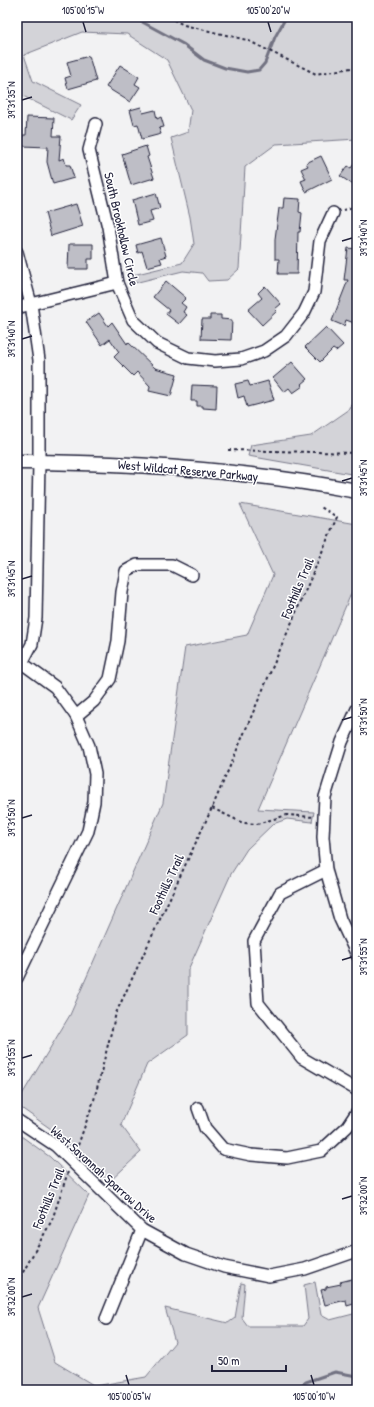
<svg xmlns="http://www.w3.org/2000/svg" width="374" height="1407" font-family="'Patrick Hand',sans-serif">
<rect width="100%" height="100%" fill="#f2f2f3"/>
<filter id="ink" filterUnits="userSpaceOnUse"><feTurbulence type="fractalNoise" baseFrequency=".025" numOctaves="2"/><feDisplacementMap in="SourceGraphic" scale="8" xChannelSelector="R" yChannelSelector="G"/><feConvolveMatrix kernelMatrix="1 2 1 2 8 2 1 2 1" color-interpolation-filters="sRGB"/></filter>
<g filter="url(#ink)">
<g fill="#d3d3d8" stroke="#7a7a8a">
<polygon points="17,17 357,17 357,139 276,144 245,167 239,269 227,280 208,281 202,273 183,271 130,284 129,276 182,263 194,244 190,217 171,138 188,132 191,110 167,60 127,34 82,32 24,55 33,81 81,105 71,120 21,95 17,96"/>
<polygon points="357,393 357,475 248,456 251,445 311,436 350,409"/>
<polygon points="240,504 357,524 357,580 258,809 314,812 312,822 287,819 273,824 247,849 231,874 188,970 188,1035 147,1064 121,1125 141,1152 109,1182 58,1134 17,1105 17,1103 70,1015 163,803 185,647 247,635 273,575"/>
<polygon points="17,1133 50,1157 89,1195 38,1308 55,1362 95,1386 146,1377 175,1342 165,1308 228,1323 235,1318 241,1283 245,1284 242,1318 248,1326 303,1326 308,1319 304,1285 315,1282 321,1315 330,1320 357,1313 357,1390 17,1390"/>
</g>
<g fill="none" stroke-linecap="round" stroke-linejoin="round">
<g stroke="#727282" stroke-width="3">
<polyline points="133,17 183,44 204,60 225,68 247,72 259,70 265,63 275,37 285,19 288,17"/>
<polyline points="293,1390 306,1382 335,1372 357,1376"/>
</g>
</g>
<g fill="#bebec6" stroke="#22223b">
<polygon points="89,56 96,81 68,89 65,78 71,76 67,62"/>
<polygon points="120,65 139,77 135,84 140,87 130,102 106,87"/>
<polygon points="141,107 143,113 155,110 157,119 161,117 164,127 159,128 161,134 142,139 138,124 134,125 130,110"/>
<polygon points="27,117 54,118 53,136 61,136 59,160 64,158 66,165 70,165 74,178 53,184 47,162 48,147 22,146 23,135 26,135"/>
<polygon points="146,146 149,156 147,157 154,178 131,185 122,154"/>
<polygon points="321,156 332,179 306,192 301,181 306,179 301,169 308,166 306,163"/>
<polygon points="357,160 357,177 352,184 340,176 348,166 351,168"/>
<polygon points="156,193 160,208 150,211 153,221 138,225 132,200"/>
<polygon points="284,198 300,199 299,212 302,213 300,232 298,232 297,274 278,274 279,259 275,259 275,239 279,208 283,208"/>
<polygon points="76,204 83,226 51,236 45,213"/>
<polygon points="161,238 166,256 160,258 162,263 147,267 142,251 138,253 136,245"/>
<polygon points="69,244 93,244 93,259 88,259 88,269 68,269"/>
<polygon points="348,248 357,249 357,324 346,320 344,326 332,321 348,280 344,280"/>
<polygon points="166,281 186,298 181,303 186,307 183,312 187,315 179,324 166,314 169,310 153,297"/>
<polygon points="265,286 281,304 275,309 277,311 262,325 248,310 262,298 258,293"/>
<polygon points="99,313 108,326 112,322 127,344 128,342 155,368 177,374 171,396 149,391 150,386 137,372 133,376 114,357 119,352 110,339 102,345 86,322"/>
<polygon points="210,315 221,315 221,319 232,320 231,340 201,339 202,319 210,319"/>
<polygon points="326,327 343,345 336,351 333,349 320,362 305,347"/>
<polygon points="292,362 307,379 301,384 303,386 293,393 289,388 284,392 273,378"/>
<polygon points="248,381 250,386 268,381 274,400 247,407 244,396 238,398 235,384"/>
<polygon points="192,385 217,386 216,409 203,408 203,406 197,406 197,401 191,401"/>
<polygon points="352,1279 353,1280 357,1279 357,1303 347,1306 346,1300 325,1305 321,1290 326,1289 326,1287 341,1284 340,1282"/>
</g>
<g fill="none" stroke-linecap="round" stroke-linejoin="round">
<g stroke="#22223b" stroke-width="14">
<g id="minor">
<polyline points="96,124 89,150 108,227 117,283 133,320 157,343 188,358 215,361 241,359 264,351 286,336 304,313 314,292 320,241 333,213"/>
<polyline points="17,252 31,304 39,360 39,462 36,618 32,644 22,663"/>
<polyline points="17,308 31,304 117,283"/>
<polyline points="17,662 22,663 55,687 76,716 89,746 95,774 94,802 88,831 17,978"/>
<polyline points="357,709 342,742 325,797 323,837 326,870 340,919 357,955"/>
<polyline points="76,716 94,701 110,679 118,641 122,592 126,571 137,565 172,565 192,575"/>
<polyline points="326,870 280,893 254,941 258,1003 302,1058 357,1090"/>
<polyline points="198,1108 205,1128 223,1149 251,1155 287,1158 321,1151 347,1127 357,1112"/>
<polyline points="17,1120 56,1146 142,1230 186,1254 224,1267 269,1276 305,1269 357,1251"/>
<polyline points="106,1319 142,1230"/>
</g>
</g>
<g stroke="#22223b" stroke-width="17">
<path id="major" d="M17 462C131 462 245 470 357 491"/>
</g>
<g stroke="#22223b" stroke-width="2" stroke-dasharray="3 3" stroke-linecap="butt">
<polyline points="168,17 184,25 247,40 316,74 357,67"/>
<polyline points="343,210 357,206"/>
<polyline points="228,450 357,453"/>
<polyline points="212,808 243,823 257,824 287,815 314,817"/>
<polyline points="76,1151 94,1100 116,1013 212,808 337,517 319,506"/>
<polyline points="17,1283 52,1220 68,1172"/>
</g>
<use href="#minor" stroke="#fff" stroke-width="11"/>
<use href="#major" stroke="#fff" stroke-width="14"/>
</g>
</g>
<path fill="none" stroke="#22223b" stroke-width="1.5" d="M83 22 86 32M268 22 271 32M22 100 32 97M342 241 352 238M22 339 32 336M342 481 352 478M22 579 32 576M342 720 352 717M22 818 32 815M342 960 352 957M22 1058 32 1055M342 1199 352 1196M22 1297 32 1294M126 1375 129 1385M311 1375 314 1385"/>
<g text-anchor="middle" stroke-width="3" stroke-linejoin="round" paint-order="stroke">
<g font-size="13" fill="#22223b" stroke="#fff">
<text transform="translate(122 229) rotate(77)" y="5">South Brookhollow Circle</text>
<text transform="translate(188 470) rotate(5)" y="5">West Wildcat Reserve Parkway</text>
<text transform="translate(297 588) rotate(-67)" y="5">Foothills Trail</text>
<text transform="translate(166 884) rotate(-65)" y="5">Foothills Trail</text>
<text transform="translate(104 1174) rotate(42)" y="5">West Savannah Sparrow Drive</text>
<text transform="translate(48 1198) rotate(-68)" y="5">Foothills Trail</text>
</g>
</g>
<rect width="374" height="1407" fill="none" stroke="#fff" stroke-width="44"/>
<path d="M212 1365v6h74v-6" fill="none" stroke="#22223b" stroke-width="2"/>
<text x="218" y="1365" font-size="12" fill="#22223b" stroke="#ffffff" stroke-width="3" paint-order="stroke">50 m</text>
<rect x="22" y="22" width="330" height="1363" fill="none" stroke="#22223b" stroke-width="1.5"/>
<g font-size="10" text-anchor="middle" fill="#22223b">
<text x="83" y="14">105°00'15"W</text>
<text x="268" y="14">105°00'20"W</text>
<text transform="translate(11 100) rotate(-90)" y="4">39°31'35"N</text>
<text transform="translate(363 238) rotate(-90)" y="4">39°31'40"N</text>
<text transform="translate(11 339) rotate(-90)" y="4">39°31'40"N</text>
<text transform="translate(363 478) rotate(-90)" y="4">39°31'45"N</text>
<text transform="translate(11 579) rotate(-90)" y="4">39°31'45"N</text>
<text transform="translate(363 717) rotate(-90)" y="4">39°31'50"N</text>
<text transform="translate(11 818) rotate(-90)" y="4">39°31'50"N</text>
<text transform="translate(363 957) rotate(-90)" y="4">39°31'55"N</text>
<text transform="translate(11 1058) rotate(-90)" y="4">39°31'55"N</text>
<text transform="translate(363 1196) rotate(-90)" y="4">39°32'00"N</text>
<text transform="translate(11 1297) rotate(-90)" y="4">39°32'00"N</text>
<text x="129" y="1400">105°00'05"W</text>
<text x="314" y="1400">105°00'10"W</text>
</g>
</svg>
